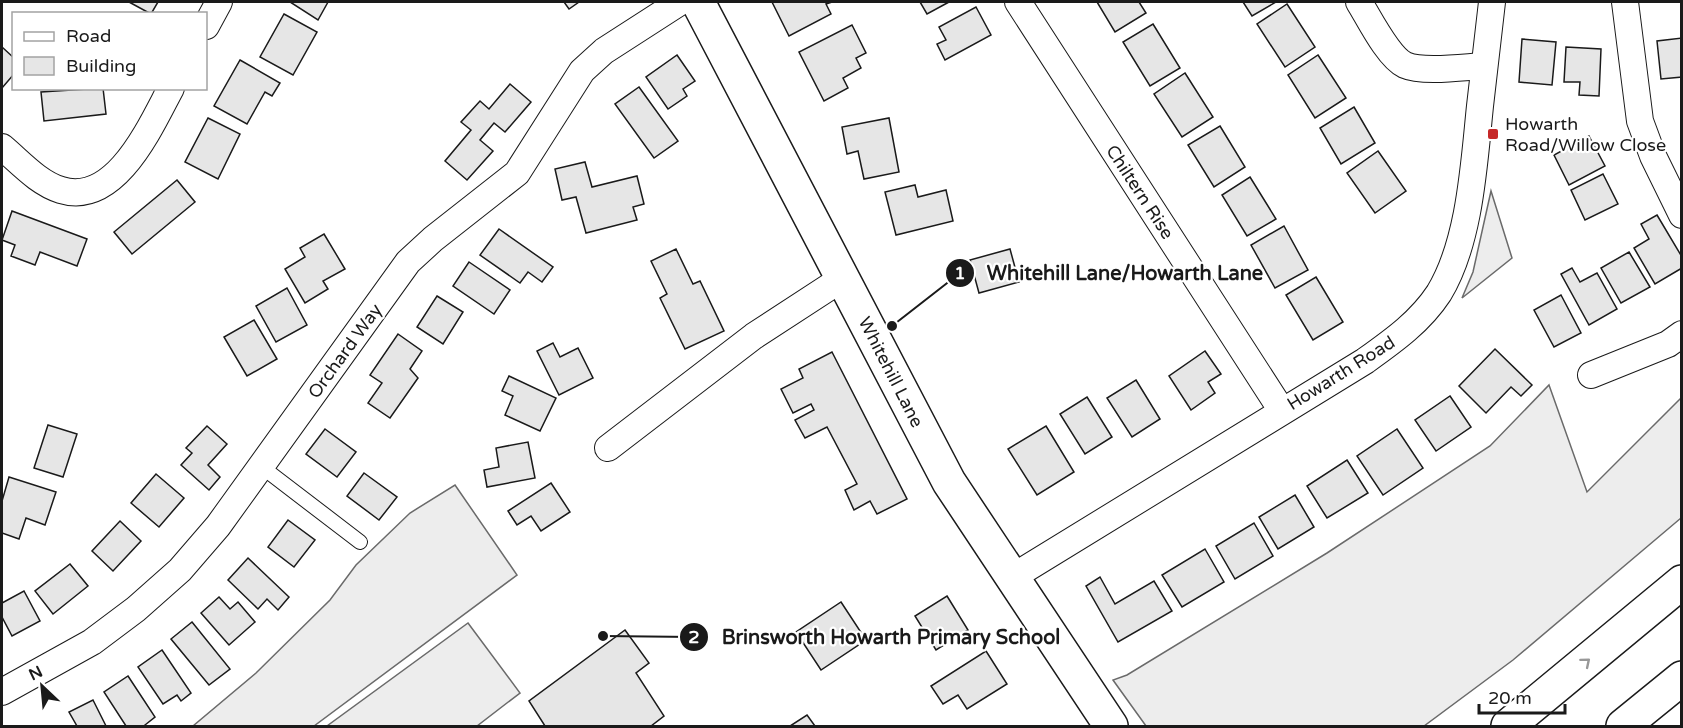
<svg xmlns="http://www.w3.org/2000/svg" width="1683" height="728" font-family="'Varela Round',sans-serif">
<rect width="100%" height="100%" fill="#fff"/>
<g fill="#ededed" stroke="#6a6a6a" stroke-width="1.5">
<polygon points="1491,191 1512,258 1462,298 1473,272"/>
<polygon points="1549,385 1587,492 1681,398 1681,518 1513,660 1424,726 1146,726 1113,680 1127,675 1327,553 1490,446"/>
<polygon points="455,485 517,575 314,726 193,726 256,673 330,600 356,565 410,513"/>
<polygon points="468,623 520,693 477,726 327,726"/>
</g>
<g fill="#e6e6e6" stroke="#1a1a1a" stroke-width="1.5">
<polygon points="129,2 158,2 151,14"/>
<polygon points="290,2 328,2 318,20"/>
<polygon points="564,2 579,2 569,9"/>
<polygon points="772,2 832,2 826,4 831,14 789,36"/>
<polygon points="920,2 949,2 927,14"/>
<polygon points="1097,2 1139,2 1146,13 1115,32"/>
<polygon points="1243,2 1276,2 1252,16"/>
<polygon points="1287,4 1315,47 1285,67 1257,24"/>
<polygon points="976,7 991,35 945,60 937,44 946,40 939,27"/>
<polygon points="284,14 317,32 293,75 260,57"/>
<polygon points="1153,24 1180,68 1150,86 1123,42"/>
<polygon points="852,25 866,53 856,58 861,68 843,78 848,88 824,101 799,52"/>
<polygon points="1682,38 1682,77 1661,79 1657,41"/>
<polygon points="1522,39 1556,42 1552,85 1519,82"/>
<polygon points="2,47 14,58 14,74 2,88"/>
<polygon points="1566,47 1601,49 1599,96 1579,95 1580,82 1564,82"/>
<polygon points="677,55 695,81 683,89 687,96 668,109 646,77"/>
<polygon points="1318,55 1346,98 1315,118 1288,75"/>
<polygon points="240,60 280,83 272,96 265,92 247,124 214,106"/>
<polygon points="1185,73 1213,117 1182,137 1154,94"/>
<polygon points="510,84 531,102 505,132 494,123 480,140 493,151 467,180 445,161 471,130 461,122 480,101 489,109"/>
<polygon points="639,87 678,141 654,158 615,104"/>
<polygon points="103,88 106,114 44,121 41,92"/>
<polygon points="1354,107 1375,143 1341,164 1320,128"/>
<polygon points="208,118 240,134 218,179 185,162"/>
<polygon points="889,118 899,172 864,179 858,151 847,154 842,127"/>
<polygon points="1220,126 1245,167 1214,187 1188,145"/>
<polygon points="1589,136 1605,166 1569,185 1554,155"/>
<polygon points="1378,151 1406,191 1375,213 1347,173"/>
<polygon points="585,162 592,187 637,176 644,204 633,207 637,220 586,233 576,197 562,200 555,169"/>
<polygon points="1603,174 1618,204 1585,220 1571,190"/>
<polygon points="1250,177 1276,219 1247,236 1222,195"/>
<polygon points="177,180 195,202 132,254 114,232"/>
<polygon points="915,185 918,197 946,190 953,221 896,235 885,192"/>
<polygon points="12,211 87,239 77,266 40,252 35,265 11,256 15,245 2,240"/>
<polygon points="1657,215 1682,257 1682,268 1655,284 1634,248 1649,239 1641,224"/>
<polygon points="1284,226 1308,270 1275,288 1251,245"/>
<polygon points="499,229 553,267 542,282 528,272 520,283 480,255"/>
<polygon points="324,234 345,269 323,281 328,289 305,303 285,269 305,257 300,248"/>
<polygon points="676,249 693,284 700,281 724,331 685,349 660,298 667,294 651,261"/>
<polygon points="1010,249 1019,282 979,293 970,260"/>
<polygon points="1629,252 1650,287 1621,303 1601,268"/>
<polygon points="469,262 510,290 494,314 453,286"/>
<polygon points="1572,268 1580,282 1597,273 1617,309 1589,325 1561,274"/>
<polygon points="1316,277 1343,322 1313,340 1286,295"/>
<polygon points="287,288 307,325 276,342 256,306"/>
<polygon points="1561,295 1581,333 1554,347 1534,310"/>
<polygon points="437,296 463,312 443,344 417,327"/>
<polygon points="254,320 277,359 247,376 224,337"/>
<polygon points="398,334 422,351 410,369 418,378 390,418 368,403 382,383 370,375"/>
<polygon points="553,343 560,357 578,348 593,378 559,395 537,351"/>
<polygon points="1495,349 1532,385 1521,396 1511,387 1486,413 1459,386"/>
<polygon points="1205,351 1221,374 1208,382 1215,393 1191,410 1169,376"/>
<polygon points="832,352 907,499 877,514 870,501 854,510 845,490 857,484 827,427 805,438 795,420 814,410 811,404 793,413 781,389 803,378 799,369"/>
<polygon points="509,376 556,398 540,431 505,415 513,396 502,391"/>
<polygon points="1136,380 1160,419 1132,437 1107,398"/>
<polygon points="1450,396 1471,427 1436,451 1415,420"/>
<polygon points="1087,397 1112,437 1085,454 1060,414"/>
<polygon points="48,425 77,434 63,477 34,468"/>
<polygon points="207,426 227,444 208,465 220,477 209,490 181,465 192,453 186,448"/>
<polygon points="1046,426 1074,472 1037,495 1008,449"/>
<polygon points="325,429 356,452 337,477 306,454"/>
<polygon points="1397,429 1423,468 1383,495 1357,456"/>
<polygon points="528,442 535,478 487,487 484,470 499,467 496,448"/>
<polygon points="1347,460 1368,493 1327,518 1307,486"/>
<polygon points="364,473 397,497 379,520 347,496"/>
<polygon points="156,474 184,498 159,527 131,503"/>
<polygon points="9,477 56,492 45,525 26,518 19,539 2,533 2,501"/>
<polygon points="551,483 570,512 541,531 531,516 517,525 508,511"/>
<polygon points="1295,495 1314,527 1278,549 1259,517"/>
<polygon points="288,520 315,540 294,567 268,547"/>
<polygon points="120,521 141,541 113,571 92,551"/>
<polygon points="1254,523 1273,556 1235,579 1216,546"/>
<polygon points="1205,549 1224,582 1182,607 1162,575"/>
<polygon points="248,558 289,597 278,610 267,599 258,609 228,580"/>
<polygon points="70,564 88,586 53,614 35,591"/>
<polygon points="1100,577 1115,604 1154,581 1172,611 1118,642 1086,586"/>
<polygon points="24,591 40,621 12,636 2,617 2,603"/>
<polygon points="947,596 968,630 936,650 915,616"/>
<polygon points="219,597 230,609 238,602 255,622 229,645 201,613"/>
<polygon points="841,602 866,640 821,670 796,632"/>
<polygon points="192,622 230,669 209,685 171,639"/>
<polygon points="625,630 649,663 636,673 664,716 651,726 545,726 529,701"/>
<polygon points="162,650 191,693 181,701 177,695 163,704 138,667"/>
<polygon points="986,651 1007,684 967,709 958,695 943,704 931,686"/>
<polygon points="128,676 155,717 145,725 146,726 126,726 104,692"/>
<polygon points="93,700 106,726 77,726 69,712"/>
<polygon points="807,715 815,726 790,726"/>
</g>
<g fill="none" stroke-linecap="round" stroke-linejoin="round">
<g stroke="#1a1a1a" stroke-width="16">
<polyline id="service" points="262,467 360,542"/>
</g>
<g stroke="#1a1a1a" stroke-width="28">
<g id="minor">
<polyline points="1018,2 1282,411"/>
<path d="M1359 2C1369 18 1388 57 1405 65 1423 73 1464 67 1484 66"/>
<polyline points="1625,2 1640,121 1653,156 1682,215"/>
<polyline points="206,26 219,2"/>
<path d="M2 147C20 162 38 183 61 190 116 207 151 125 171 88"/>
<polyline points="1591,375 1668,344 1682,334"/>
<polyline points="608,448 754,336 843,278"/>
<path d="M1011 578 1365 361C1393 341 1420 322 1439 293 1470 242 1474 164 1480 106 1484 71 1488 36 1492 2"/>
<polyline points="2,692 92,642 136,609 180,570 218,526 408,262 433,239 517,173 582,71 604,51 680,2"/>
</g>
</g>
<g stroke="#1a1a1a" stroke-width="36">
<polyline id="secondary" points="698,2 949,482 1111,726"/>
</g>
<g stroke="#1a1a1a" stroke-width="36">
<g id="motorway">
<polyline points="1508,726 1682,582"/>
<polyline points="1623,726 1682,678"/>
</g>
</g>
<use href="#service" stroke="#fff" stroke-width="14"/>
<use href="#minor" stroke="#fff" stroke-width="26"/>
<use href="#secondary" stroke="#fff" stroke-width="33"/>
<use href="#motorway" stroke="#fff" stroke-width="33"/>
</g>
<defs><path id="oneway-chevron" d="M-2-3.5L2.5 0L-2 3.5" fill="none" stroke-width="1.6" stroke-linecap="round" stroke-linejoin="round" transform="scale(1.5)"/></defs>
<use stroke="#989898" href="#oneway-chevron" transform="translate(1586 662) rotate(-40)"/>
<rect fill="#c62828" stroke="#fff" stroke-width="2" x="1487" y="128" width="12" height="12" rx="3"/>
<g text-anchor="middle" stroke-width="4.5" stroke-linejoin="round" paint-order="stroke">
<g font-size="18" fill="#1a1a1a" stroke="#fff" text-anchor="start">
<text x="1505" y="130">Howarth<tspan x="1505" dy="21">Road/Willow Close</tspan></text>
</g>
<g font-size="18" fill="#1a1a1a" stroke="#fff">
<text transform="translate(1140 192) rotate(57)" y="6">Chiltern Rise</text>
<text transform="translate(345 351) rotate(-54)" y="6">Orchard Way</text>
<text transform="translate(891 372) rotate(63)" y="6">Whitehill Lane</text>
<text transform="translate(1341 373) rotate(-32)" y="6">Howarth Road</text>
</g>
</g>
<path fill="none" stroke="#1a1a1a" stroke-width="2" d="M892 326L960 273M603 636L694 637"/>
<g fill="#1a1a1a" stroke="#fff" stroke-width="2">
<circle cx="892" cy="326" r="6"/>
<circle cx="603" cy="636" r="6"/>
<circle cx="960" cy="273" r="15"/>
<circle cx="694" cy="637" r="15"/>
</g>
<g font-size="18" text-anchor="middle" font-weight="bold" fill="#fff">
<text x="960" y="279">1</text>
<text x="694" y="643">2</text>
</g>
<g font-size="20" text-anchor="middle" font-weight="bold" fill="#1a1a1a" stroke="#fff" stroke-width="4.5" stroke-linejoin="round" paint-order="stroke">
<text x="1125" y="280">Whitehill Lane/Howarth Lane</text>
<text x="891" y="644">Brinsworth Howarth Primary School</text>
</g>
<rect width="1683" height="728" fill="none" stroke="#1a1a1a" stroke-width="6"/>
<rect x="12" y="12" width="195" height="78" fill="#ffffff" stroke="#a3a3a3" stroke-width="1.5"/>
<rect x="24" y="32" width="30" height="9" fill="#ffffff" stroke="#a3a3a3" stroke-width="1.5"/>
<text x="66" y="42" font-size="18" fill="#1a1a1a">Road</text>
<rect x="24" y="57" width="30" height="18" fill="#e6e6e6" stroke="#a3a3a3" stroke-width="1.5"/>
<text x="66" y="72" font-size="18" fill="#1a1a1a">Building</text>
<g transform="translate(42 686) rotate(334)" stroke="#ffffff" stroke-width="4.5" paint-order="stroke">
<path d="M0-4.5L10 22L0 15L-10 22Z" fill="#1a1a1a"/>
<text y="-9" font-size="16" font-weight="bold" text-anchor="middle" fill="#1a1a1a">N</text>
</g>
<path d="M1479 704v9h86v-9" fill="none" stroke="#1a1a1a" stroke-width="3"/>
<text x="1488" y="704" font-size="18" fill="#1a1a1a" stroke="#ffffff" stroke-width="4.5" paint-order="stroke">20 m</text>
</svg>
